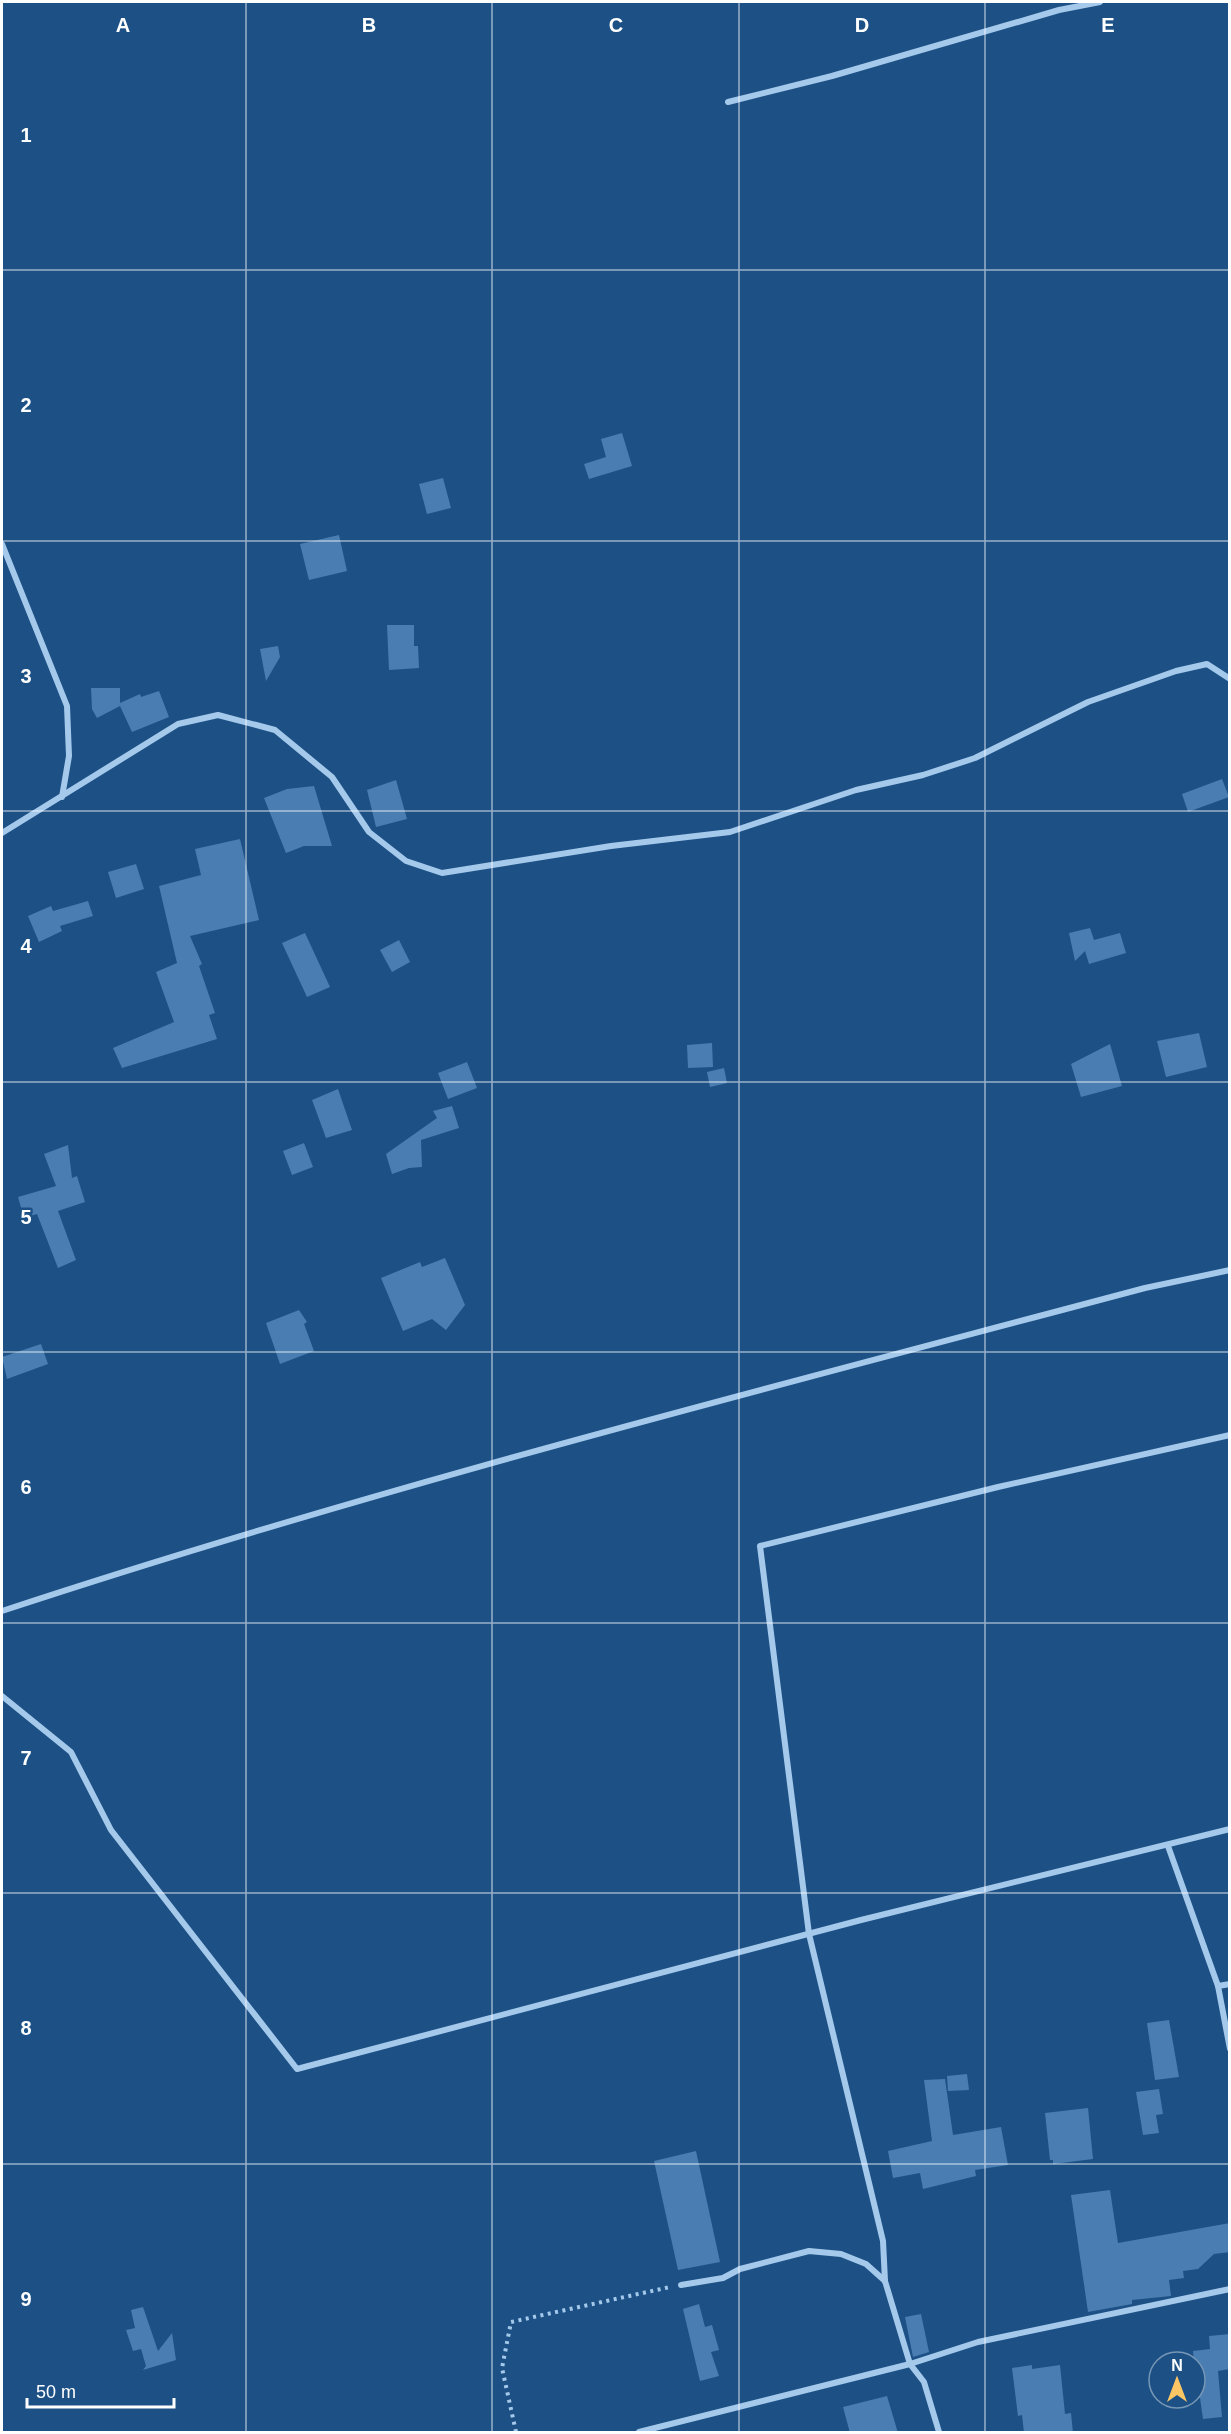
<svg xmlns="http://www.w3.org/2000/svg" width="1231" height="2434" font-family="Arial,sans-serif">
<rect width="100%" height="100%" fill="#1d5186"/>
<g fill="#4a7db1">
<polygon points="622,433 632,466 589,479 584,464 606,457 601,439"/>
<polygon points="443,478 451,508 427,514 419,484"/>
<polygon points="339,535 347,571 309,580 300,544"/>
<polygon points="387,625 414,625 414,646 418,646 419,668 389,670"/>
<polygon points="278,646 280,657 266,681 260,649"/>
<polygon points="91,688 120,688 120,703 140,694 141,697 159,691 169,717 132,732 120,706 97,718 92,709"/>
<polygon points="1222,779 1229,797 1188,812 1182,794"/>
<polygon points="396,780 407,819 376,827 367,790"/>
<polygon points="314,786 332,846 304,846 286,853 264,798 287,789"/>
<polygon points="240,839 259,920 190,936 202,964 199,966 215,1013 209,1015 217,1039 122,1068 113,1048 174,1022 156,972 177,963 159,886 201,875 195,849"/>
<polygon points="136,864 144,889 116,898 108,872"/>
<polygon points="88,901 93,916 60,926 62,931 39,942 28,916 51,906 53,911"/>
<polygon points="1090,928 1094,940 1120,933 1126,953 1089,964 1085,951 1075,961 1069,933"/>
<polygon points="305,933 330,987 307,997 282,943"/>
<polygon points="399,940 410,962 392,972 380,950"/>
<polygon points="1199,1033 1207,1067 1166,1077 1157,1041"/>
<polygon points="712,1043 713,1067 688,1068 687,1045"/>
<polygon points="1110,1044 1122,1086 1081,1097 1071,1064"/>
<polygon points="467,1062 477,1088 448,1099 438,1073"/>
<polygon points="724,1068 727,1083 710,1087 707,1072"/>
<polygon points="338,1089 352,1130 326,1138 312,1100"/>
<polygon points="452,1106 459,1128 421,1140 422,1167 409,1168 392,1174 386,1154 437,1118 433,1111"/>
<polygon points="304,1143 313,1167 292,1175 283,1151"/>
<polygon points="68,1145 72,1178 77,1176 85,1202 58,1211 76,1260 58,1268 37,1214 24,1218 18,1197 56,1186 44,1154"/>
<polygon points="445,1258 465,1305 446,1330 432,1319 403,1331 381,1278 420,1262 422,1267"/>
<polygon points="299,1310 307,1322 304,1324 314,1351 280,1364 266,1323"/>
<polygon points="41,1344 48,1364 7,1379 2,1357"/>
<polygon points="1169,2020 1179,2077 1155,2080 1147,2023"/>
<polygon points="967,2074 969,2090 948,2091 947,2076"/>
<polygon points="945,2079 953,2135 1001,2127 1008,2165 975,2170 976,2176 923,2189 920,2173 893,2178 888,2151 932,2141 924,2080"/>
<polygon points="1159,2089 1163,2114 1156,2115 1159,2133 1143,2135 1136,2092"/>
<polygon points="1088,2108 1093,2159 1053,2164 1053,2160 1050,2160 1045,2113"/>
<polygon points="696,2151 720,2262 678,2270 654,2161"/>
<polygon points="1110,2190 1118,2243 1230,2223 1230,2252 1214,2254 1198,2269 1183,2271 1184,2278 1169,2280 1171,2296 1132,2300 1132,2304 1088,2312 1071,2195"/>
<polygon points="699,2304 705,2327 712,2325 719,2350 711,2352 719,2376 700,2381 683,2309"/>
<polygon points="143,2307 158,2351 172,2333 176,2360 143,2370 146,2366 141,2349 133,2351 126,2330 135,2328 131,2310"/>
<polygon points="921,2314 929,2352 913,2357 905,2317"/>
<polygon points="1230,2334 1230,2369 1218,2371 1222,2417 1203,2419 1200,2398 1197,2398 1193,2351 1210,2349 1209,2336"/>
<polygon points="1032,2365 1032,2369 1060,2365 1065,2414 1071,2413 1073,2433 1024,2433 1022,2415 1018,2416 1012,2368"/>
<polygon points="887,2396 898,2433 850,2433 843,2407"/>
</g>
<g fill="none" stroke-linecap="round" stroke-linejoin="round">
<polyline stroke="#a5c9eb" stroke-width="4" stroke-dasharray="3 4.5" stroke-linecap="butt" points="516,2432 502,2368 511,2322 670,2287"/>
<g stroke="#a5c9eb" stroke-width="6">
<polyline points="728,102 832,76 1059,10 1100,2"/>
<polyline points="2,544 67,706 69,756 62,797"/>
<polyline points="2,833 178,724 218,715 275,730 332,777 369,832 406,861 442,873 611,846 730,832 856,790 923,775 975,758 1088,702 1176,671 1207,664 1230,679"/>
<path d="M2 1611C378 1487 762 1390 1145 1288L1230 1270"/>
<polyline points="2,1696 71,1752 111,1830 297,2069 861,1920 1230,1829"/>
<polyline points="1168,1846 1218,1986 1230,1984"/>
<polyline points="1218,1986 1230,2049"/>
<polyline points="885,2281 883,2241 809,1934 760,1546 998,1487 1230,1435"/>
<polyline points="681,2285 723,2278 740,2269 809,2251 841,2254 866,2264 885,2281 910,2364 924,2382 939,2432"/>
<polyline points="639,2432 910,2364 978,2342 1230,2289"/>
</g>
</g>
<path fill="none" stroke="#fff" stroke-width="1.5" stroke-opacity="0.55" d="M246 2V2432M492 2V2432M739 2V2432M985 2V2432M2 270H1230M2 541H1230M2 811H1230M2 1082H1230M2 1352H1230M2 1623H1230M2 1893H1230M2 2164H1230"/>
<g font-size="20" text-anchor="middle" font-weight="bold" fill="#fff" stroke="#1d5186" stroke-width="5" stroke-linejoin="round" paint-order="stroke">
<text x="123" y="32">A</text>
<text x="369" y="32">B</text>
<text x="616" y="32">C</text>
<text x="862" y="32">D</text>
<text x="1108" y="32">E</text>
<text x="26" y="142">1</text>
<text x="26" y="412">2</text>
<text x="26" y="683">3</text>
<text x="26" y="953">4</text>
<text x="26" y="1224">5</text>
<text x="26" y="1494">6</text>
<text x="26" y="1765">7</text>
<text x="26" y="2035">8</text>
<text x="26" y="2306">9</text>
</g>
<rect width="1231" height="2434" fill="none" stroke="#ffffff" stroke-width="6"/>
<g transform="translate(1177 2380)"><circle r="28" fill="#1d5186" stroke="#7797b6" stroke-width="1.5"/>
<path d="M0-4.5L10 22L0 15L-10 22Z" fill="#fbc663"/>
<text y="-9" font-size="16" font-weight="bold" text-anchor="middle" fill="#ffffff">N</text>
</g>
<path d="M27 2398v9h147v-9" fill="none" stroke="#ffffff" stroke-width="3"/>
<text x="36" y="2398" font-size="18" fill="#ffffff" stroke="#1d5186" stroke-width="4.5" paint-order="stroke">50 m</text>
</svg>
